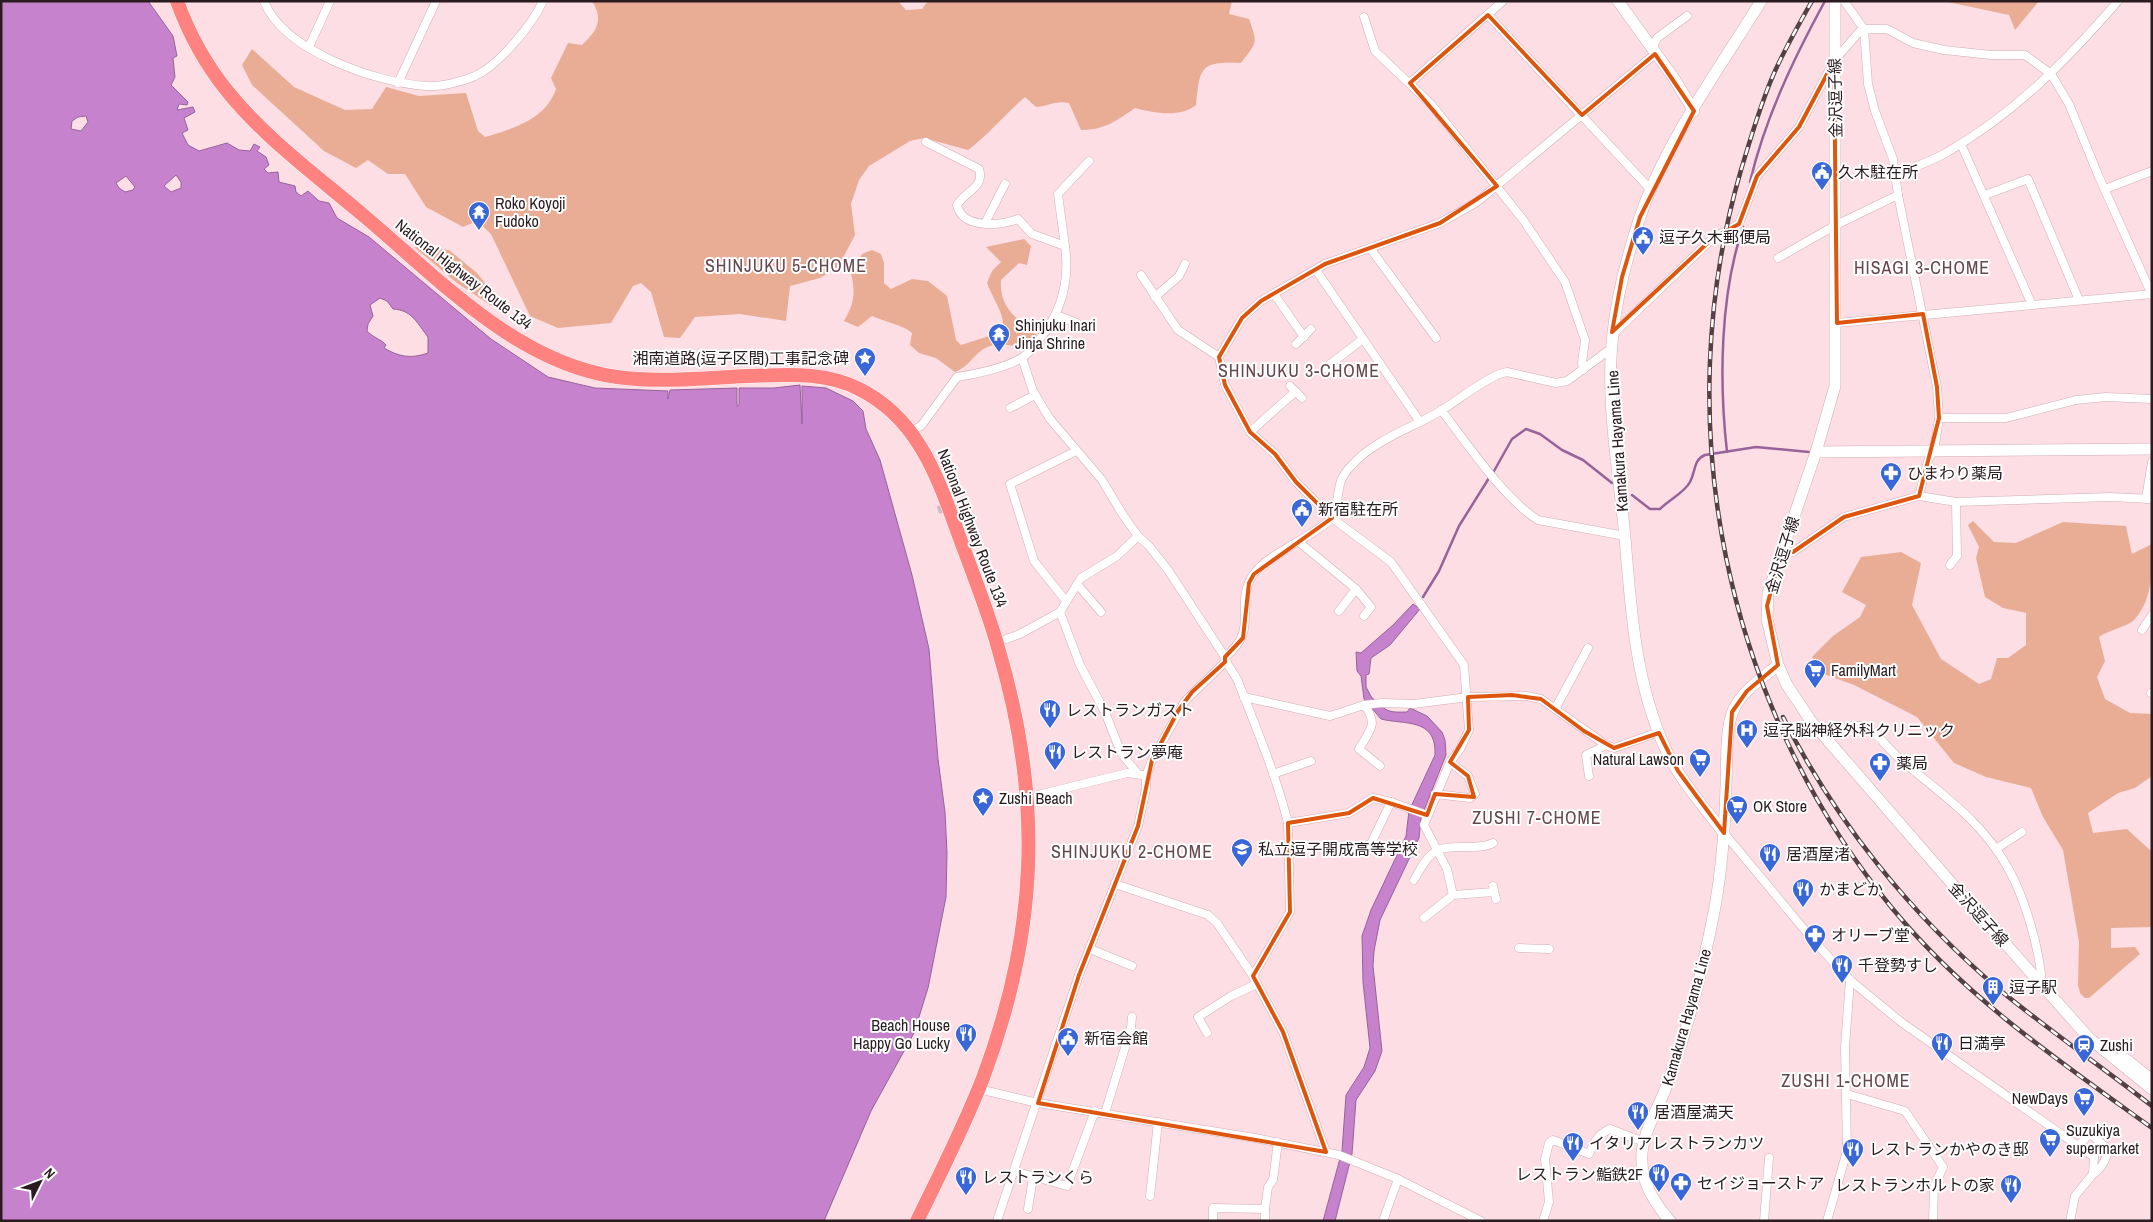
<svg xmlns="http://www.w3.org/2000/svg" width="2153" height="1222" font-family="'Archivo Narrow','Noto Sans JP',sans-serif">
<rect width="100%" height="100%" fill="#fddee5"/>
<g fill="#e9ad95">
<path d="M592 1H898L906 10 922 9 928 1H1232L1229 14 1249 19C1258 44 1257 42 1241 63 1201 62 1200 65 1196 105 1181 118 1153 113 1135 108 1116 121 1104 130 1081 130L1069 103C1056 100 1049 106 1036 107L1025 97C1005 114 989 134 968 150L924 138 910 141 869 166 859 180 851 204 855 235 838 267 820 278 790 286 786 321 740 314 695 317 680 338 664 337 651 292 641 283 633 286 611 323 558 328 530 316 491 234 477 221 463 227 426 207 405 174H388L368 160 356 168 324 151 252 85 242 65 252 49 294 87 345 110 372 109 386 87 419 96 466 93 478 131 485 137C514 128 545 120 556 89L551 78 568 43 582 45C597 31 604 20 592 1Z"/>
<polygon points="1943,1 2039,1 2015,30 2009,15"/>
<path d="M1024 239 1031 246 1027 265 1019 263 1001 280C999 308 1017 319 1037 335L1027 348C1013 346 995 340 982 350 970 359 969 366 955 372L936 358 919 353 910 345 912 333C905 326 883 321 872 316L858 327 844 321C854 304 856 293 851 274L862 254 872 250 881 254 884 263V283L891 289 912 279 928 281 947 296 956 340 961 345 989 336 1003 326C1004 313 992 297 987 283L992 271 1001 262 986 247Z"/>
<polygon points="414,247 449,250 477,273 496,297 498,310 457,283"/>
<path d="M1973 521 1994 542 2016 543 2063 522 2126 526 2132 554 2152 544C2152 572 2153 599 2134 620 2127 627 2108 630 2099 637L2105 661 2097 677 2105 699 2130 713 2152 714V776L2135 788 2118 793 2088 813 2093 833 2127 829 2152 852V927L2111 928V948L2135 947 2140 954 2089 998H2085L2080 993 2078 985 2079 942 2063 850 2043 817 2031 788 1986 777 1954 763 1917 717 1854 685 1824 674 1812 657 1833 636 1860 617 1866 605 1842 592 1861 557 1901 552 1921 563 1912 605 1941 659 1979 684 1991 679 1997 658H2008L2026 645V613L2003 608 1985 597 1976 558 1979 547 1968 525Z"/>
</g>
<g fill="#c682cd" stroke="#976399" fill-rule="evenodd">
<path d="M1 1H148L173 36 177 56 173 58 175 77 171 85 188 102 187 105 179 104 177 110 193 107 195 112 184 118 188 130 182 133 188 145 199 151 227 143 239 150 250 151 254 144 260 147 257 151 266 157 269 165 264 169 268 173 278 172 279 182 295 186 296 192 301 196 308 191 319 201 329 203 337 218 369 237 491 339 548 377 595 388 668 391V399L670 390 737 388V406L739 405V388H774L800 385 802 424V386L826 388 853 401 863 411 866 429 880 460 912 575 929 649 938 759 945 812 947 853 946 897 928 988 914 1033 871 1111 824 1221H1ZM86 116 88 122 81 131 71 129 72 121 78 117ZM176 175 181 182V188L171 192 164 186ZM126 176 135 187 133 190 125 192 119 188 116 183ZM380 298 387 301 393 309C412 310 417 323 428 337V353C411 359 399 357 384 348L386 345C381 339 375 339 367 331L368 324 373 316 370 305Z"/>
<path d="M1413 604 1420 609 1390 645 1371 658 1369 674 1366 675V687L1372 698C1378 701 1380 706 1385 709 1391 713 1400 712 1407 712L1410 708 1427 716 1442 732 1445 740 1446 755 1421 818 1419 838 1380 920 1374 951 1373 966 1382 1051 1375 1071 1356 1100 1352 1154 1335 1221H1323L1342 1151 1346 1095 1364 1067 1370 1048 1363 982 1362 936 1371 910 1406 836 1409 811 1435 755C1437 717 1403 725 1381 719L1364 699 1361 676 1357 671 1356 652 1361 653 1393 625Z"/>
</g>
<g fill="none" stroke-linecap="round" stroke-linejoin="round">
<g stroke="#976399" stroke-width="2.5">
<path d="M1750 182C1765 118 1794 58 1825 1"/>
<path d="M1727 452C1719 381 1720 295 1743 227"/>
<polyline points="1494,471 1512,439 1526,429 1540,434 1562,450 1583,460 1612,483"/>
<path d="M1632 495 1650 509H1660C1669 500 1685 492 1690 482 1696 471 1693 460 1705 455L1756 447 1809 452"/>
<polyline points="1423,597 1439,571 1459,526 1489,478"/>
</g>
<polyline stroke="#d3b7bd" stroke-width="8" stroke-dasharray="8 4" stroke-linecap="butt" points="938,510 959,504"/>
<g stroke="#d2adb5" stroke-width="9">
<g id="street">
<path d="M264 1C283 51 377 83 426 86 441 87 461 82 475 76 499 65 532 25 543 1"/>
<polyline points="1844,1 1864,29 1868,84 1875,111 1893,159 1898,195 1937,387 1939,418 1935,445 1928,461 1919,496"/>
<polyline points="1488,15 1651,190"/>
<polyline points="1364,17 1375,51 1431,104 1524,221 1565,282 1585,340 1582,363 1583,370"/>
<polyline points="309,47 330,1"/>
<polyline points="1652,49 1657,38 1687,16"/>
<polyline points="398,83 436,1"/>
<polyline points="1410,83 1503,1"/>
<polyline points="1961,144 2032,305"/>
<path d="M1896 174C1914 167 1933 161 1949 151 2015 113 2068 59 2118 1"/>
<polyline points="2105,189 2152,171"/>
<polyline points="1985,195 2028,179 2079,300"/>
<polyline points="985,223 1005,184"/>
<polyline points="1065,246 1058,194 1089,161"/>
<polyline points="1370,248 1436,338"/>
<polyline points="1778,258 1836,225 1898,195"/>
<polyline points="1316,270 1420,422"/>
<polyline points="1141,275 1178,330 1219,357"/>
<polyline points="1274,294 1304,337"/>
<polyline points="1155,297 1179,276 1185,264"/>
<polyline points="1056,315 1077,323"/>
<polyline points="1837,323 2152,294"/>
<polyline points="1613,334 1713,238 1739,224 1757,176 1799,127 1834,61 1860,31 1864,29 1887,29 1913,43 1944,50 1991,55 2025,55 2051,74 2069,104 2099,177 2152,295"/>
<polyline points="1296,344 1311,329"/>
<path d="M1022 358 1033 391 1050 419 1102 480 1123 515 1138 536 1149 546 1168 570 1225 657C1226 666 1236 674 1239 684 1257 730 1276 775 1288 823L1349 813 1373 798 1391 802 1427 815"/>
<polyline points="1325,368 1363,339"/>
<polyline points="1290,386 1302,398"/>
<polyline points="1010,408 1035,395"/>
<path d="M1441 410C1468 444 1502 497 1538 520L1625 536"/>
<polyline points="1939,418 2006,418 2076,400 2106,397 2152,399"/>
<path d="M917 428 921 426 957 377C975 374 1008 367 1023 357 1030 353 1034 346 1039 340 1061 313 1070 281 1065 246L1032 234 1018 219C1000 226 962 229 957 205 965 191 985 188 979 169L926 142"/>
<polyline points="1250,432 1295,392"/>
<polyline points="2146,499 2152,462"/>
<polyline points="1299,542 1356,589 1371,607 1364,616"/>
<polyline points="1781,553 1793,552 1844,517 1919,496 1956,502 2110,497 2152,499"/>
<polyline points="1950,565 1957,556 1956,502"/>
<polyline points="1077,584 1101,612"/>
<polyline points="1066,601 1034,561 1010,484 1076,451"/>
<polyline points="1339,611 1356,589"/>
<polyline points="1060,612 1080,665 1105,712 1121,753 1138,774"/>
<polyline points="2142,630 2152,615"/>
<polyline points="1006,639 1020,634 1060,612 1081,578 1117,556 1138,536"/>
<path d="M1225 657C1261 629 1233 605 1253 575 1267 554 1309 539 1330 520 1338 513 1337 491 1341 481 1343 475 1348 469 1352 465 1375 439 1413 428 1442 410 1461 398 1479 383 1499 374L1507 372 1556 383 1567 381 1612 348"/>
<polyline points="2151,693 2152,693"/>
<polyline points="1244,697 1330,716 1364,705 1382,703 1414,704 1468,697 1526,696 1541,699 1606,745 1614,748 1659,732"/>
<path d="M1364 705C1379 724 1370 730 1359 749L1380 766"/>
<polyline points="1555,709 1588,648"/>
<path d="M1827 740C1836 733 1848 723 1861 726 1876 730 1887 748 1899 758 1940 794 1981 819 2008 868 2025 898 2040 950 2042 985"/>
<polyline points="1273,774 1311,761"/>
<polyline points="1589,776 1586,755 1606,745"/>
<polyline points="1435,794 1470,798 1475,794 1468,776 1450,762"/>
<polyline points="1038,795 1127,773 1142,775"/>
<path d="M1724 833 1813 940 1850 980 1901 1022 2094 1157 2093 1174C2103 1168 2106 1159 2108 1149L2093 1136 2088 1135 2081 1143V1148"/>
<polyline points="1996,849 2022,832"/>
<polyline points="1367,852 1391,802"/>
<path d="M1414 880C1419 872 1424 860 1432 854 1447 841 1477 852 1493 843"/>
<polyline points="1115,884 1208,915 1217,923 1253,976 1283,1032 1326,1152"/>
<polyline points="1493,886 1496,899"/>
<polyline points="1453,895 1447,869 1424,825 1450,762 1460,749 1469,730 1464,665 1391,562 1332,518 1296,482 1275,454 1250,432 1225,385 1219,357 1242,318 1261,301 1325,264 1440,223 1477,202 1655,54"/>
<polyline points="1424,918 1453,895 1494,892"/>
<polyline points="1519,948 1549,949"/>
<polyline points="1090,949 1132,966"/>
<polyline points="1253,976 1290,912 1288,823"/>
<polyline points="1207,1033 1198,1017 1231,996 1257,984"/>
<polyline points="2116,1060 2121,1056 2124,1056 2152,1078"/>
<polyline points="987,1091 1038,1103 1255,1138 1339,1155 1398,1179 1481,1221"/>
<polyline points="1847,1094 1905,1111 1943,1167 1934,1187 1933,1221"/>
<polyline points="1105,1113 1131,1028 1132,1017"/>
<polyline points="1014,1171 1067,1186 1095,1111"/>
<polyline points="1150,1196 1158,1122"/>
<polyline points="1028,1209 1033,1177"/>
<polyline points="1213,1220 1213,1208 1265,1209 1268,1187 1273,1180 1278,1142"/>
<polyline points="997,1221 1079,975 1138,826 1146,789 1146,776 1152,760 1185,701 1225,662"/>
<polyline points="1265,1221 1265,1209"/>
<polyline points="1383,1221 1398,1179"/>
<path d="M1543 1221 1549 1202 1545 1159 1549 1143 1553 1140 1589 1154C1594 1142 1598 1134 1610 1129L1644 1142"/>
<polyline points="1764,1221 1769,1158"/>
<polyline points="1827,1221 1847,1151 1845,1047 1850,980"/>
<polyline points="2070,1221 2075,1196 2093,1174"/>
</g>
</g>
<g stroke="#d2adb5" stroke-width="12">
<g id="secondary">
<polyline points="1618,1 1673,77 1694,111"/>
<polyline points="1835,1 1835,386 1816,452 1768,593 1767,619 1778,665 1787,685 1811,721 1954,886 2089,1038 2152,1089"/>
<polyline points="1816,452 2152,449"/>
<path d="M1724 833C1703 806 1679 779 1665 748 1635 681 1631 610 1625 538 1619 471 1605 401 1613 333 1617 294 1627 257 1639 220 1665 142 1718 71 1761 1"/>
<path d="M1670 1221C1653 1201 1640 1181 1642 1153 1644 1129 1660 1106 1668 1082 1688 1028 1704 964 1715 907 1722 867 1725 826 1726 786 1727 765 1725 730 1733 711 1741 692 1762 678 1778 665"/>
</g>
</g>
<g stroke="#fff" stroke-width="15">
<path id="highway" d="M177 1C189 34 206 65 228 92 266 139 317 176 363 215 438 278 516 363 617 377 660 383 705 378 748 376 785 375 824 371 859 389 924 421 941 489 965 552 977 585 990 617 999 651 1043 801 1038 931 983 1078 964 1127 940 1174 917 1221"/>
</g>
<use href="#street" stroke="#fff" stroke-width="8"/>
<use href="#secondary" stroke="#fff" stroke-width="11"/>
<use href="#highway" stroke="#fe8380" stroke-width="14"/>
<g stroke="#524145" stroke-width="4.5">
<g id="rail">
<path d="M1812 1C1799 24 1786 47 1775 71 1761 102 1751 137 1741 170 1667 423 1725 705 1892 908 1965 997 2059 1061 2152 1128"/>
<path d="M1783 717C1835 821 1912 916 2001 991 2050 1031 2102 1067 2152 1106"/>
</g>
</g>
<use href="#rail" stroke="#fff" stroke-width="2.5" stroke-dasharray="8" stroke-linecap="butt"/>
</g>
<path fill="none" stroke="#de560d" stroke-width="4" stroke-linejoin="round" d="M1488 15 1582 115 1655 54 1694 111 1640 217 1622 277 1612 332 1713 238 1739 224 1757 176 1799 127 1834 61 1837 323 1923 314 1937 387 1939 418 1919 496 1844 517 1793 552 1781 553 1767 606 1778 665 1747 691 1732 712 1724 833 1678 771 1659 733 1614 748 1584 731 1541 699 1512 695 1468 697 1469 730 1450 762 1468 776 1474 797 1435 794 1427 815 1373 798 1349 813 1288 823 1290 912 1253 976 1283 1032 1326 1152 1038 1103 1079 975 1138 826 1152 760 1178 711 1192 692 1225 662V657L1243 638 1249 583 1254 574 1332 518 1296 482 1275 454 1250 432 1225 385 1219 357 1242 318 1261 301 1325 264 1440 223 1497 186 1410 83Z"/>
<defs>
<g id="civic-pin" transform="scale(1.125)"><path d="M0 17L-7.5 6A9.5 9.5 0 1 1 7.5 6Z" fill="#3a67d7" stroke="#fff"/><path d="M-.6-6.5H3V-4.5H.6V-3L4-1V1h2V6H-6V1h2V-1L-.6-3ZM-1.2 2.5V6h2.4V2.5Z" fill="#fff"/></g>
<g id="temple-pin" transform="scale(1.125)"><path d="M0 17L-7.5 6A9.5 9.5 0 1 1 7.5 6Z" fill="#3a67d7" stroke="#fff"/><path d="M0-6L5-2H3V0L6.5 2.5H4V6H1.5V3h-3V6H-4V2.5H-6.5L-3 0V-2H-5Z" fill="#fff"/></g>
<g id="sight-pin" transform="scale(1.125)"><path d="M0 17L-7.5 6A9.5 9.5 0 1 1 7.5 6Z" fill="#3a67d7" stroke="#fff"/><path d="M0-6L1.8-2.2L6-1.7L2.9 1.2L3.7 5.4L0 3.3L-3.7 5.4L-2.9 1.2L-6-1.7L-1.8-2.2Z" fill="#fff"/></g>
<g id="pharmacy-pin" transform="scale(1.125)"><path d="M0 17L-7.5 6A9.5 9.5 0 1 1 7.5 6Z" fill="#3a67d7" stroke="#fff"/><path d="M-2-6h4v4h4v4h-4v4h-4v-4h-4v-4h4Z" fill="#fff"/></g>
<g id="supermarket-pin" transform="scale(1.125)"><path d="M0 17L-7.5 6A9.5 9.5 0 1 1 7.5 6Z" fill="#3a67d7" stroke="#fff"/><path d="M-6-5.5h2.5l.6 2H6L4.5 2H-2.5L-4.4-4H-6ZM-1.5 3.2a1.3 1.3 0 1 0 .1 0ZM3 3.2a1.3 1.3 0 1 0 .1 0Z" fill="#fff"/></g>
<g id="restaurant-pin" transform="scale(1.125)"><path d="M0 17L-7.5 6A9.5 9.5 0 1 1 7.5 6Z" fill="#3a67d7" stroke="#fff"/><path d="M-5-6h1v4h1v-4h1v4h1v-4h1v5L-1.5 .5V6h-2V.5L-5-1ZM5-6V6H3V1.5H1.5Q1.5-4 5-6Z" fill="#fff"/></g>
<g id="hospital-pin" transform="scale(1.125)"><path d="M0 17L-7.5 6A9.5 9.5 0 1 1 7.5 6Z" fill="#3a67d7" stroke="#fff"/><path d="M-5-5h3v3.5h4V-5h3V5h-3V1.5h-4V5h-3Z" fill="#fff"/></g>
<g id="school-pin" transform="scale(1.125)"><path d="M0 17L-7.5 6A9.5 9.5 0 1 1 7.5 6Z" fill="#3a67d7" stroke="#fff"/><path d="M0-5L7-2L0 1L-7-2ZM-4 1L0 2.5L4 1V4Q0 6-4 4Z" fill="#fff"/></g>
<g id="building-pin" transform="scale(1.125)"><path d="M0 17L-7.5 6A9.5 9.5 0 1 1 7.5 6Z" fill="#3a67d7" stroke="#fff"/><path d="M-4-6H4V6H1V3H-1V6H-4ZM-2.5-4.3h1.7v1.8h-1.7ZM.8-4.3h1.7v1.8H.8ZM-2.5-1h1.7V.8h-1.7ZM.8-1h1.7V.8H.8Z" fill="#fff"/></g>
<g id="station-pin" transform="scale(1.125)"><path d="M0 17L-7.5 6A9.5 9.5 0 1 1 7.5 6Z" fill="#3a67d7" stroke="#fff"/><path d="M-3-6H3Q5-6 5-4V2Q5 4 3 4L4.5 6H3L1.5 4h-3L-3 6H-4.5L-3 4Q-5 4-5 2V-4Q-5-6-3-6ZM-3.5-4v3h7v-3ZM-3.5 1v1.5H-2V1ZM2 1v1.5H3.5V1Z" fill="#fff"/></g>
</defs>
<g fill-rule="evenodd">
<use href="#civic-pin" x="1822" y="172"/>
<use href="#temple-pin" x="479" y="212"/>
<use href="#civic-pin" x="1643" y="237"/>
<use href="#temple-pin" x="999" y="334"/>
<use href="#sight-pin" x="865" y="358"/>
<use href="#pharmacy-pin" x="1891" y="473"/>
<use href="#civic-pin" x="1302" y="509"/>
<use href="#supermarket-pin" x="1815" y="670"/>
<use href="#restaurant-pin" x="1050" y="710"/>
<use href="#hospital-pin" x="1747" y="730"/>
<use href="#restaurant-pin" x="1055" y="752"/>
<use href="#supermarket-pin" x="1700" y="759"/>
<use href="#pharmacy-pin" x="1880" y="763"/>
<use href="#sight-pin" x="983" y="798"/>
<use href="#supermarket-pin" x="1737" y="806"/>
<use href="#school-pin" x="1242" y="849"/>
<use href="#restaurant-pin" x="1770" y="854"/>
<use href="#restaurant-pin" x="1803" y="889"/>
<use href="#pharmacy-pin" x="1815" y="935"/>
<use href="#restaurant-pin" x="1842" y="965"/>
<use href="#building-pin" x="1993" y="987"/>
<use href="#restaurant-pin" x="966" y="1034"/>
<use href="#civic-pin" x="1068" y="1038"/>
<use href="#restaurant-pin" x="1942" y="1043"/>
<use href="#station-pin" x="2084" y="1045"/>
<use href="#supermarket-pin" x="2084" y="1098"/>
<use href="#restaurant-pin" x="1638" y="1112"/>
<use href="#supermarket-pin" x="2050" y="1139"/>
<use href="#restaurant-pin" x="1573" y="1143"/>
<use href="#restaurant-pin" x="1853" y="1149"/>
<use href="#restaurant-pin" x="1659" y="1174"/>
<use href="#restaurant-pin" x="966" y="1177"/>
<use href="#pharmacy-pin" x="1681" y="1183"/>
<use href="#restaurant-pin" x="2011" y="1185"/>
</g>
<g text-anchor="middle" stroke-width="4" stroke-linejoin="round" paint-order="stroke">
<g font-size="16" fill="#291b1f" stroke="#fff">
<text transform="translate(1835 98) rotate(-91)" y="6">金沢逗子線</text>
<text transform="translate(464 274) rotate(38)" y="6">National Highway Route 134</text>
<text transform="translate(1617 441) rotate(-94)" y="6">Kamakura Hayama Line</text>
<text transform="translate(973 528) rotate(69)" y="6">National Highway Route 134</text>
<text transform="translate(1782 555) rotate(-73)" y="6">金沢逗子線</text>
<text transform="translate(1979 914) rotate(48)" y="6">金沢逗子線</text>
<text transform="translate(1686 1017) rotate(-74)" y="6">Kamakura Hayama Line</text>
</g>
<g font-size="16" fill="#291b1f" stroke="#fff" text-anchor="start">
<text x="1838" y="178">久木駐在所</text>
<text x="495" y="209">Roko Koyoji<tspan x="495" dy="18">Fudoko</tspan></text>
<text x="1659" y="243">逗子久木郵便局</text>
<text x="1015" y="331">Shinjuku Inari<tspan x="1015" dy="18">Jinja Shrine</tspan></text>
<text x="849" y="364" text-anchor="end">湘南道路(逗子区間)工事記念碑</text>
<text x="1907" y="479">ひまわり薬局</text>
<text x="1318" y="515">新宿駐在所</text>
<text x="1831" y="676">FamilyMart</text>
<text x="1066" y="716">レストランガスト</text>
<text x="1763" y="736">逗子脳神経外科クリニック</text>
<text x="1071" y="758">レストラン夢庵</text>
<text x="1684" y="765" text-anchor="end">Natural Lawson</text>
<text x="1896" y="769">薬局</text>
<text x="999" y="804">Zushi Beach</text>
<text x="1753" y="812">OK Store</text>
<text x="1258" y="855">私立逗子開成高等学校</text>
<text x="1786" y="860">居酒屋渚</text>
<text x="1819" y="895">かまどか</text>
<text x="1831" y="941">オリーブ堂</text>
<text x="1858" y="971">千登勢すし</text>
<text x="2009" y="993">逗子駅</text>
<text x="950" y="1031" text-anchor="end">Beach House<tspan x="950" dy="18">Happy Go Lucky</tspan></text>
<text x="1084" y="1044">新宿会館</text>
<text x="1958" y="1049">日満亭</text>
<text x="2100" y="1051">Zushi</text>
<text x="2068" y="1104" text-anchor="end">NewDays</text>
<text x="1654" y="1118">居酒屋満天</text>
<text x="2066" y="1136">Suzukiya<tspan x="2066" dy="18">supermarket</tspan></text>
<text x="1589" y="1149">イタリアレストランカツ</text>
<text x="1869" y="1155">レストランかやのき邸</text>
<text x="1643" y="1180" text-anchor="end">レストラン鮨鉄2F</text>
<text x="982" y="1183">レストランくら</text>
<text x="1697" y="1189">セイジョーストア</text>
<text x="1995" y="1191" text-anchor="end">レストランホルトの家</text>
</g>
<g font-size="18" letter-spacing="1" fill="#67474f" stroke="#fff">
<text x="786" y="272">SHINJUKU 5-CHOME</text>
<text x="1922" y="274">HISAGI 3-CHOME</text>
<text x="1299" y="377">SHINJUKU 3-CHOME</text>
<text x="1537" y="824">ZUSHI 7-CHOME</text>
<text x="1132" y="858">SHINJUKU 2-CHOME</text>
<text x="1846" y="1087">ZUSHI 1-CHOME</text>
</g>
</g>
<rect width="2153" height="1222" fill="none" stroke="#291b1f" stroke-width="5"/>
<g transform="translate(40 1182) rotate(48)" stroke="#ffffff" stroke-width="4" paint-order="stroke">
<path d="M0-4L9 19L0 12L-9 19Z" fill="#291b1f"/>
<text y="-8" font-size="14" font-weight="bold" text-anchor="middle" fill="#291b1f">N</text>
</g>
</svg>
